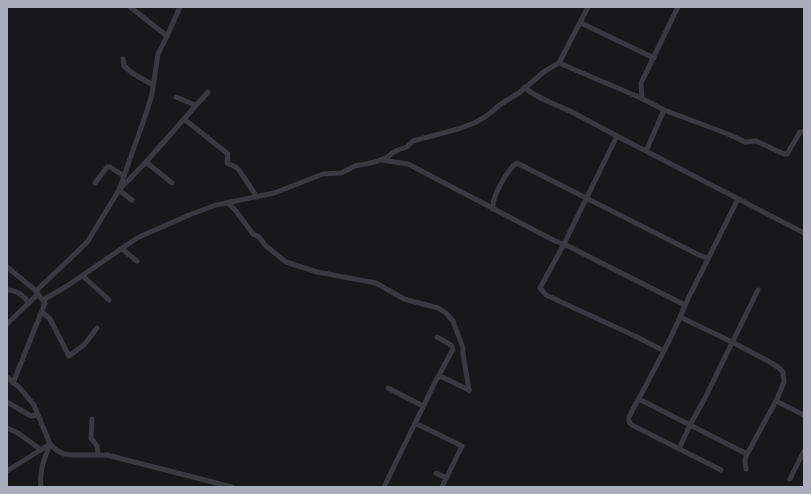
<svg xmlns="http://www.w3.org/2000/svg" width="811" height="494" font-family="Mulish,sans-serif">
<rect width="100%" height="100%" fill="#18181a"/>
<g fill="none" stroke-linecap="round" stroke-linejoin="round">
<g stroke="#393940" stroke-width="5">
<polyline points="588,7 559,63 641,98 664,110"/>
<polyline points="581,21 583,24 654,58"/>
<polyline points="167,36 180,7"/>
<polyline points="123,59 124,66 132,73 153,85"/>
<path d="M525 87C531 96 562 107 572 112 587 120 602 128 617 136"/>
<polyline points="176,97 195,105"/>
<polyline points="642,99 641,83 678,7"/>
<polyline points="184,119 208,92"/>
<polyline points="646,151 664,110 728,134 745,142 756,141 784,154 787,154 800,132 804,132"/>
<polyline points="382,160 408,164 555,241 564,244 617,136 804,233"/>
<polyline points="146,162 172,183"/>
<polyline points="95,183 107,167 110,167 124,176"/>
<polyline points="132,200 119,190 146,162 184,119 228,154 227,163 236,167 239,170 257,197"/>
<polyline points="228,203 236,211 253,234 259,237 265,245 286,262 317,272 376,283 404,299 438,308 446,313 453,321 463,348 463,354 469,390"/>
<path d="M493 209C491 198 508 168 517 163L701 256 708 258"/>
<polyline points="122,249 137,261"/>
<polyline points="7,267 34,289 45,303 13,383"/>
<polyline points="83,276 109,300"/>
<path d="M7 290C16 290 24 296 29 303"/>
<polyline points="36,291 79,250 88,241 119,190 147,111 152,94 158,54 167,36 130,7"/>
<polyline points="43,300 67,286 137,238 189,215 216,205 274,193 323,174 341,173 355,166 375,162 388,157 392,153 398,150 407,147 413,141 458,129 474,123 485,117 501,104 519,93 545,71 559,63"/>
<polyline points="685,305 738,199"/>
<polyline points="42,312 50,319 69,356 84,345 97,328"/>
<polyline points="680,317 732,342 768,361 778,367 783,372 784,382 776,401 746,456 745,462 746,469"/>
<polyline points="7,324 38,294"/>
<polyline points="437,337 451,345 453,349 438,377"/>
<path d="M664 351 635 336 546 295 540 288 564 244 685 305C670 344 648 380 629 417 628 421 629 423 632 425L721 470"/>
<polyline points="7,377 20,388 34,405 50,444 56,450 64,454 72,455 107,455 232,487"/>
<polyline points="388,388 423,406"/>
<polyline points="639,399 690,425 705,398 758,290"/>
<polyline points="776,401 804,415"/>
<polyline points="7,402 31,416 38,415"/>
<polyline points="92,419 91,438 97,446 98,454"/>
<polyline points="415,423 462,446 442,487"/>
<polyline points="7,428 18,433 41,450"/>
<polyline points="679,449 690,425 747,454"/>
<polyline points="7,471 50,444"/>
<polyline points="436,473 446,478"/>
<polyline points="790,479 804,451"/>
<path d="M41 487C39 472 44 459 50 444"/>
<polyline points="384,487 437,378 440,376 469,390"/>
</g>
</g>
<rect width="811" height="494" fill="none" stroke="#aaadbb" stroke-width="16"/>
</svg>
